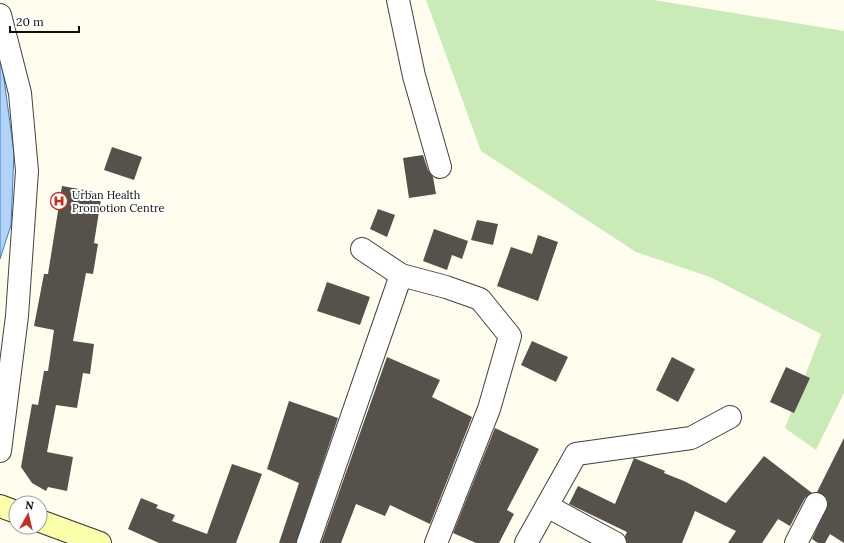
<svg xmlns="http://www.w3.org/2000/svg" width="844" height="543" font-family="Lora,serif">
<rect width="100%" height="100%" fill="#fffeee"/>
<polygon fill="#caeab7" points="426,0 654,0 844,31 844,393 816,450 785,428 821,334 710,277 636,252 481,151"/>
<polygon fill="#b2d3f7" stroke="#387dcf" points="0,49 14,153 11,225 0,259"/>
<g fill="#56514a">
<polygon points="112,147 142,157 134,180 104,170"/>
<polygon points="423,155 428,170 433,177 436,194 409,198 403,158"/>
<polygon points="62,186 102,193 94,243 98,244 93,274 86,273 73,341 94,344 90,374 83,373 77,408 56,405 47,452 73,457 67,491 48,487 46,491 32,483 21,467 32,404 38,405 44,371 48,371 54,330 34,326 44,274 48,274"/>
<polygon points="378,209 395,215 387,237 370,229"/>
<polygon points="477,220 498,224 493,245 471,240"/>
<polygon points="434,229 468,241 462,259 452,255 447,270 423,261"/>
<polygon points="538,235 558,242 538,301 497,286 511,247 532,254"/>
<polygon points="327,282 370,297 360,325 317,311"/>
<polygon points="532,341 568,357 556,382 521,365"/>
<polygon points="387,357 440,380 432,397 472,417 430,524 390,505 385,516 356,504 341,543 321,543"/>
<polygon points="672,357 695,369 678,402 656,390"/>
<polygon points="786,367 810,378 794,413 770,402"/>
<polygon points="289,401 338,418 296,543 279,543 299,483 267,469"/>
<polygon points="495,428 539,449 507,510 514,514 499,543 476,543 453,533"/>
<polygon points="844,438 844,543 830,534 825,543 818,543 812,539 828,504 826,497 817,492"/>
<polygon points="764,456 812,493 805,498 790,526 778,519 762,543 728,543 736,531 695,511 682,543 627,543 625,536 627,532 569,504 578,486 615,504 634,458 665,471 664,473 684,481 726,503"/>
<polygon points="232,464 262,474 236,543 159,543 128,529 141,498 158,505 156,508 175,515 172,521 207,534"/>
</g>
<g fill="none" stroke-linecap="round" stroke-linejoin="round">
<g stroke="#414141" stroke-width="24">
<g id="street">
<polyline points="398,0 414,76 440,167"/>
<polyline points="0,15 20,93 27,171 17,316 0,451"/>
<polyline points="362,249 401,275 446,287 480,299 510,336 489,409 436,543"/>
<polyline points="547,506 615,543"/>
<polyline points="308,543 401,275"/>
<polyline points="526,543 576,454 691,438 730,417"/>
<polyline points="796,543 816,504"/>
</g>
</g>
<g stroke="#303030" stroke-width="24">
<g id="secondary">
<polyline points="0,506 16,512"/>
<polyline points="40,521 100,543"/>
</g>
</g>
<use href="#street" stroke="#fff" stroke-width="22"/>
<use href="#secondary" stroke="#fcffa9" stroke-width="22"/>
</g>
<defs>
<g id="hospital-ring" transform="scale(0.9)"><circle r="9.5" fill="#fff" stroke="#c03223" stroke-width="1.5"/><path d="M-5-5h3v3.5h4V-5h3V5h-3V1.5h-4V5h-3Z" fill="#c03223"/></g>
</defs>
<g fill-rule="evenodd">
<use href="#hospital-ring" x="59" y="201"/>
</g>
<g text-anchor="middle" stroke-width="4" stroke-linejoin="round" paint-order="stroke">
<g font-size="11" fill="#0e0e0e" stroke="#fff" text-anchor="start">
<text x="72" y="199">Urban Health<tspan x="72" dy="13">Promotion Centre</tspan></text>
</g>
</g>
<g transform="translate(28 515) rotate(8)"><circle r="19" fill="#ffffff" stroke="#9f9f9f"/>
<path d="M0-3L7 15L0 10L-7 15Z" fill="#c03223"/>
<text y="-6" font-size="11" font-weight="bold" text-anchor="middle" fill="#0e0e0e">N</text>
</g>
<path d="M10 26v6h69v-6" fill="none" stroke="#0e0e0e" stroke-width="2"/>
<text x="16" y="26" font-size="12" fill="#0e0e0e" stroke="#ffffff" stroke-width="3" paint-order="stroke">20 m</text>
</svg>
